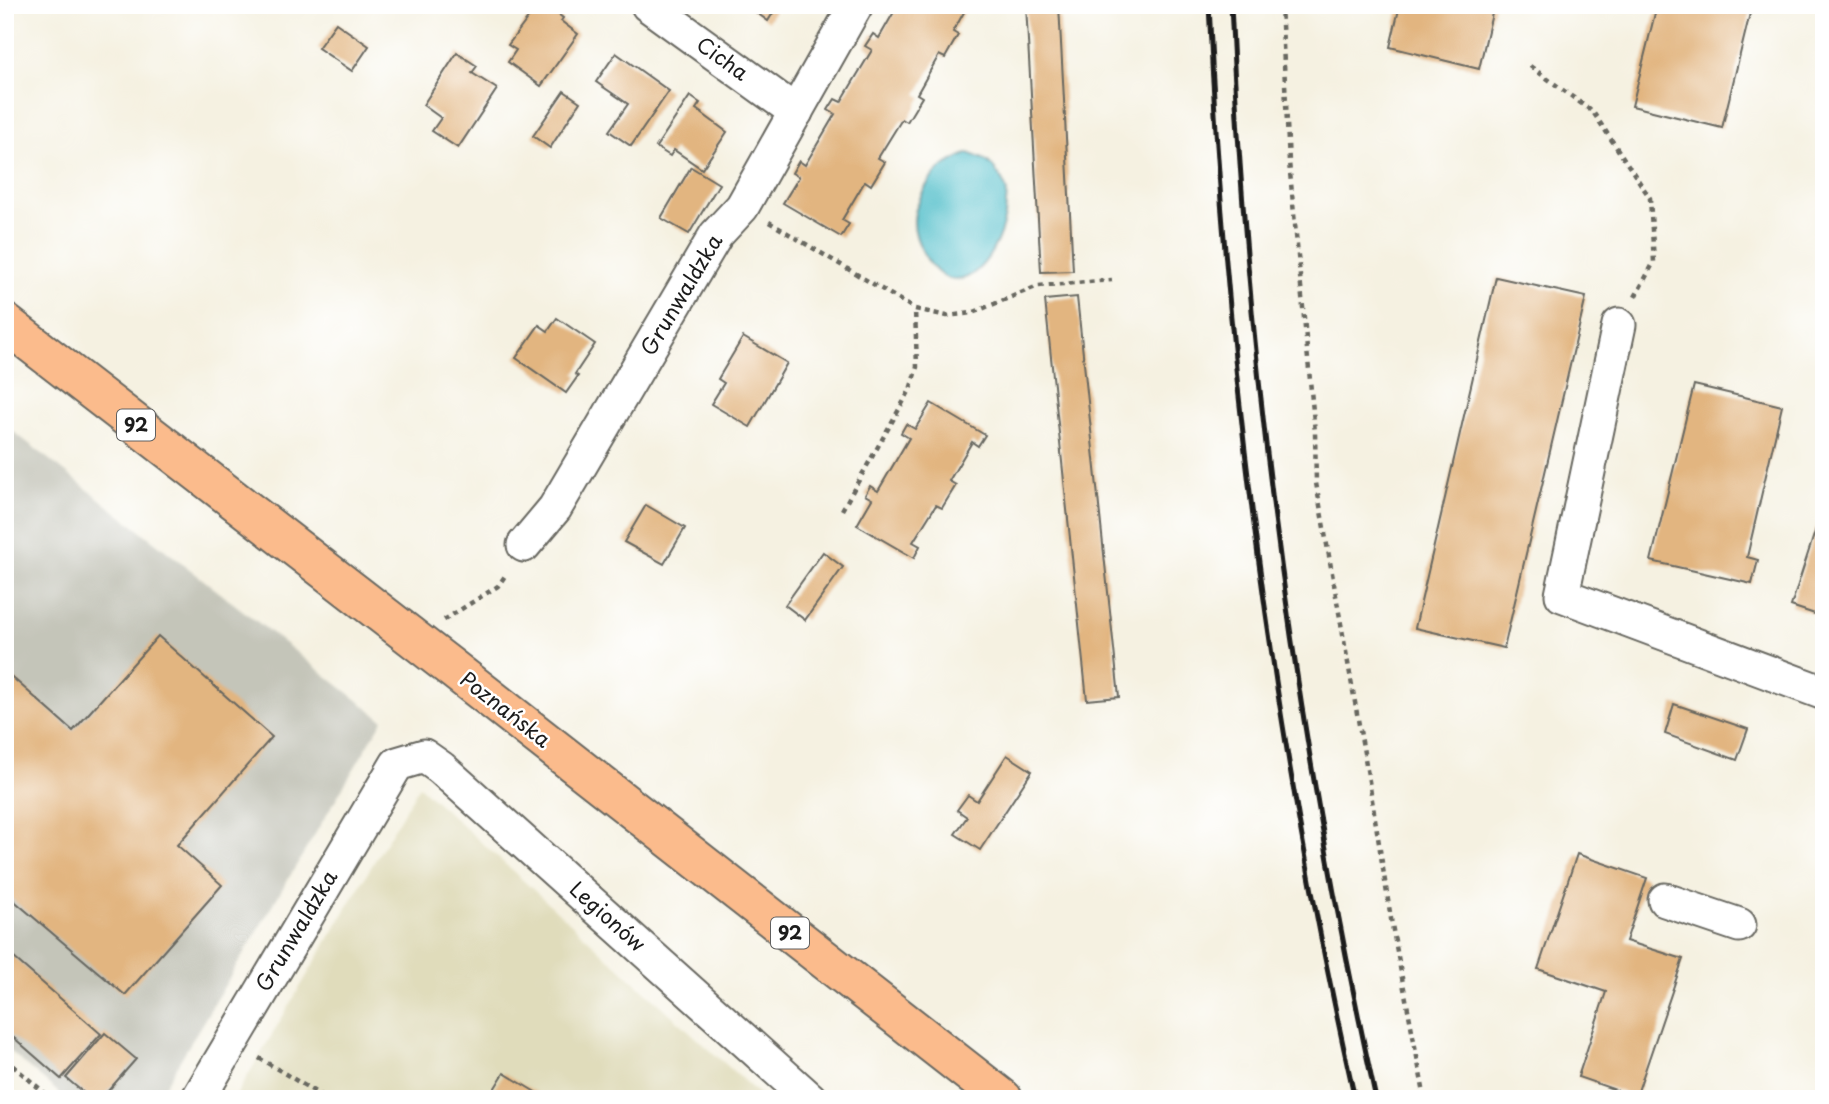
<svg xmlns="http://www.w3.org/2000/svg" width="1829" height="1104" font-family="'Playpen Sans',sans-serif">
<rect width="100%" height="100%" fill="#fff"/>
<filter id="ink" filterUnits="userSpaceOnUse"><feTurbulence type="fractalNoise" baseFrequency=".0143" numOctaves="2"/><feDisplacementMap in="SourceGraphic" scale="14" xChannelSelector="R" yChannelSelector="G"/><feConvolveMatrix kernelMatrix="1 2 1 2 8 2 1 2 1" color-interpolation-filters="sRGB"/></filter>
<filter id="wash" filterUnits="userSpaceOnUse"><feTurbulence type="fractalNoise" baseFrequency=".00686" numOctaves="4" result="noise"/><feDisplacementMap in="SourceGraphic" scale="28" xChannelSelector="R" yChannelSelector="G"/><feGaussianBlur stdDeviation="1.57" result="paint"/><feColorMatrix in="noise" values="0 0 0 0 0 0 0 0 0 0 0 0 0 0 0 0 0 1.4 0 .05"/><feComposite in="paint" operator="in"/></filter>
<g filter="url(#wash)">
<rect width="100%" height="100%" fill="#f5f1e1"/>
<polygon fill="#e0dcbb" points="419,786 764,1099 234,1099"/>
<polygon fill="#c4c5b9" points="5,425 383,720 157,1099 66,1099 5,1047"/>
<path fill="#52bfca" stroke="#376e73" stroke-width="2" d="M969 153C974 156 983 158 988 162 994 167 1004 182 1006 189 1008 193 1006 200 1006 205 1004 250 959 317 924 254 916 240 911 224 916 209 927 177 938 166 969 153Z"/>
<g id="blocks">
<g fill="#e2b580">
<polygon points="538,5 546,5 563,18 561,21 578,34 541,86 508,62 516,50 508,45"/>
<polygon points="746,5 778,5 768,21"/>
<polygon points="898,5 968,5 953,32 958,35 945,58 939,55 917,94 922,97 907,122 902,119 878,158 885,162 871,185 865,181 842,220 849,224 841,237 783,203 799,177 792,173 799,161 805,165 835,114 828,110 835,99 841,102 872,50 865,46 873,34 879,38"/>
<polygon points="1026,5 1059,5 1073,271 1041,272"/>
<polygon points="1400,5 1494,5 1479,69 1390,47"/>
<polygon points="1657,5 1752,5 1722,128 1632,106"/>
<polygon points="336,23 369,46 352,71 318,48"/>
<polygon points="457,53 477,66 472,73 497,89 458,148 432,131 441,118 423,105"/>
<polygon points="616,53 669,91 631,146 609,131 628,104 596,82"/>
<polygon points="564,91 580,102 550,148 533,136"/>
<polygon points="690,96 700,103 696,109 727,132 702,169 674,150 670,156 656,147"/>
<polygon points="691,167 719,184 689,234 661,218"/>
<polygon points="1496,277 1586,297 1504,648 1415,628"/>
<polygon points="1077,297 1119,697 1087,700 1045,300"/>
<polygon points="557,318 595,344 575,374 578,376 566,393 516,358 539,325 548,331"/>
<polygon points="743,337 787,363 750,427 711,404 724,383 718,379"/>
<polygon points="1694,385 1782,406 1747,557 1758,560 1752,584 1651,561"/>
<polygon points="931,403 985,435 978,446 972,442 949,481 956,485 942,508 936,505 913,542 920,546 914,558 857,525 872,499 865,495 870,486 878,491 909,438 901,433 906,424 915,429"/>
<polygon points="646,505 685,528 664,564 624,542"/>
<polygon points="1823,507 1824,507 1824,617 1791,606"/>
<polygon points="823,552 843,567 805,620 785,605"/>
<polygon points="158,636 272,737 177,845 222,885 125,995 5,893 5,671 73,731"/>
<polygon points="1674,704 1748,729 1737,760 1665,734"/>
<polygon points="1007,755 1032,771 980,850 955,834 967,817 957,810 968,795 977,801"/>
<polygon points="1577,854 1647,878 1626,941 1683,959 1636,1097 1578,1077 1606,992 1538,969"/>
<polygon points="5,950 101,1034 61,1079 5,1030"/>
<polygon points="105,1033 136,1059 101,1099 91,1099 66,1078"/>
<polygon points="504,1073 547,1099 488,1099"/>
</g>
</g>
</g>
<g filter="url(#ink)">
<use href="#blocks" fill-opacity="0" stroke="#686761" stroke-width="2"/>
<g fill="none" stroke-linecap="round" stroke-linejoin="round">
<g stroke="#686761" stroke-width="37">
<g id="minor">
<polyline points="648,5 796,112"/>
<polyline points="1619,325 1562,595 1824,693"/>
<polyline points="524,545 555,508 716,235 742,207 856,5"/>
<polyline points="1665,900 1739,925"/>
<polyline points="198,1099 397,764 424,756 441,768 810,1099"/>
</g>
</g>
<g stroke="#686761" stroke-width="42">
<polyline id="major" points="5,323 449,666 1003,1099"/>
</g>
<g stroke="#686761" stroke-width="4.5" stroke-dasharray="5 5" stroke-linecap="butt">
<polyline points="1281,5 1289,162 1315,432 1316,483 1369,781 1392,925 1425,1099"/>
<polyline points="1530,66 1593,112 1650,198 1654,262 1635,297"/>
<polyline points="769,222 915,309 947,316 972,313 1038,286 1112,280"/>
<polyline points="842,510 910,390 917,367 915,309"/>
<polyline points="444,620 498,586 507,573"/>
<polyline points="259,1058 327,1099"/>
<polyline points="5,1059 52,1099"/>
</g>
<use href="#minor" stroke="#fff" stroke-width="33"/>
<use href="#major" stroke="#fbbb8c" stroke-width="38"/>
<g stroke="#1c1c1c" stroke-width="5">
<path d="M1209 5C1226 372 1274 740 1355 1099"/>
<path d="M1231 5C1247 372 1297 740 1376 1099"/>
</g>
</g>
</g>
<g text-anchor="middle" stroke-width="5" stroke-linejoin="round" paint-order="stroke">
<g fill="#fff" stroke="#606060" stroke-width="2">
<rect x="117" y="409.5" width="38" height="31" rx="5"/>
<rect x="771" y="917.5" width="38" height="31" rx="5"/>
</g>
<g font-size="19" font-weight="bold" fill="#1c1c1c">
<text x="136" y="432">92</text>
<text x="790" y="940">92</text>
</g>
<g font-size="21" fill="#1c1c1c" stroke="#fff">
<text transform="translate(722 59) rotate(36)" y="7">Cicha</text>
<text transform="translate(682 295) rotate(-59)" y="7">Grunwaldzka</text>
<text transform="translate(505 710) rotate(38)" y="7">Poznańska</text>
<text transform="translate(607 917) rotate(42)" y="7">Legionów</text>
<text transform="translate(297 931) rotate(-59)" y="7">Grunwaldzka</text>
</g>
</g>
<rect width="1829" height="1104" fill="none" stroke="#fff" stroke-width="28"/>
</svg>
